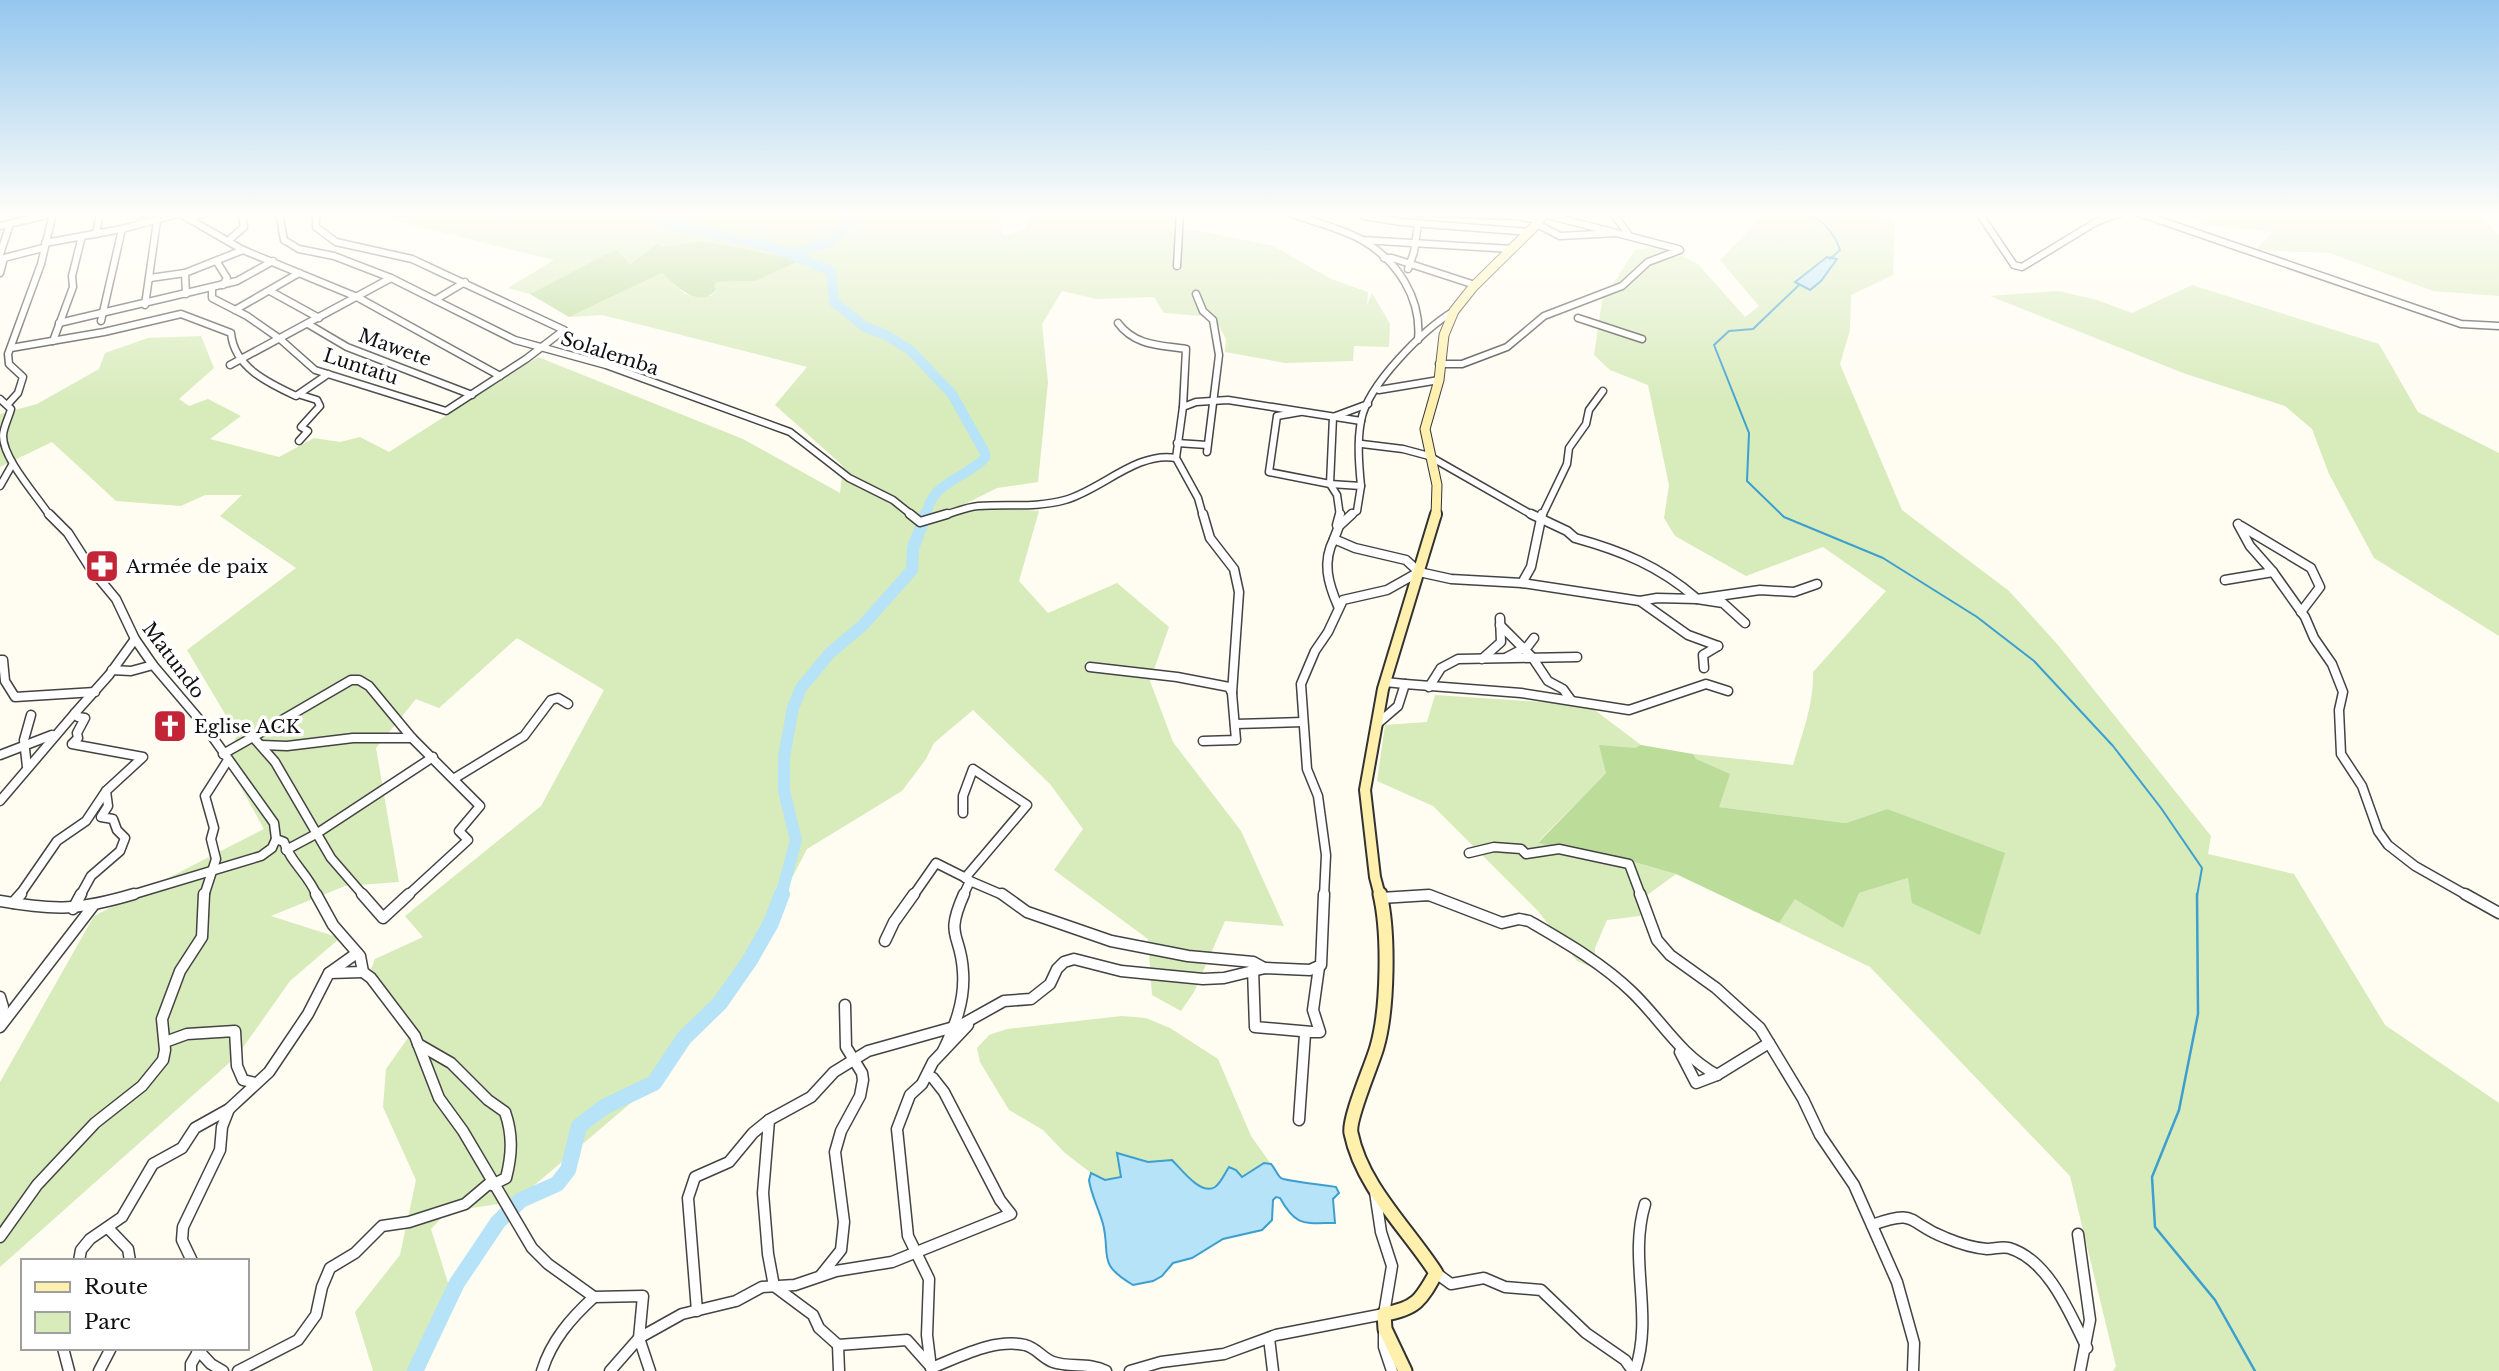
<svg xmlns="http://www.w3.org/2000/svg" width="2499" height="1371" font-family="'Libre Baskerville',serif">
<rect width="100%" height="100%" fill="#fffcf2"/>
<g fill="#d7ebbb">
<polygon points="391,213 998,213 1003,236 1027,228 1028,213 1181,213 1180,227 1273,246 1331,279 1368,292 1367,305 1372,293 1390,324 1389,347 1354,346 1353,361 1285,363 1225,352 1226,339 1214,317 1164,313 1154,297 1097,299 1062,291 1042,324 1048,382 1038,482 997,488 961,506 1039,511 1019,581 1048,613 1117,583 1169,627 1150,681 1173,742 1241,831 1284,926 1225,921 1194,992 1181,1011 1152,995 1148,939 1054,870 1083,829 1050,784 973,710 934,743 926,759 902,791 807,849 756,947 667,1072 516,1201 447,1212 431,1229 455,1305 424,1371 373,1371 355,1312 400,1255 416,1180 383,1107 386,1069 415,1028 371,969 375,959 423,937 405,916 541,806 604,690 517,638 439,708 416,699 376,748 399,882 345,886 271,916 340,938 290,981 237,1056 0,1267 0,1082 94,916 264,829 228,764 237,734 187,650 296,568 220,516 242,495 205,495 181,506 116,501 52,442 0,467 0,414 37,404 99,369 105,353 148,338 201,336 214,368 179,399 189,406 208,399 241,416 210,439 279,457 314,438 340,442 360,437 389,452 538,357 743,439 840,493 843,466 775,405 807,367 602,315 569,317 662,273 685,294 711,296 716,291 714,286 717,282 755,281 800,260 704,241 662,247 656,243 630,264 616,249 530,294 508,288 554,260 388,219"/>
<path d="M1766 213H1872L1895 223 1893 275 1851 295 1850 330 1840 364 1902 510 2009 591 2058 645 2211 836 2208 854 2294 874 2385 1025 2499 1103V1371H2113L2116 1366 2070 1176 1870 967 1779 923 1795 898 1859 893 1908 878 1979 934 1887 809 1846 823 1719 807 1693 754 1793 765C1802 734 1814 704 1813 672L1886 591 1823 547 1746 576 1675 536 1664 518 1669 485 1648 385 1610 370 1594 355 1602 301 1635 250 1661 246 1698 264 1745 317 1759 306 1720 260Z"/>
<polygon points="2184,213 2480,213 2499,236 2499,296 2433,291 2330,253 2256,250 2272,232 2205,225"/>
<polygon points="2192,285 2379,344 2418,412 2499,453 2499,636 2374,558 2329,474 2312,429 2285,406 2183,373 1990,296 2059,291 2097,300 2132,313"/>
<polygon points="1435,695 1588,705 1641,745 1606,773 1538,842 1634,862 1676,874 1646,896 1640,916 1607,920 1595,948 1595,959 1589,966 1577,961 1538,911 1433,806 1377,781 1385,725 1427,722"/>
<path d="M1122 1016 1146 1018 1170 1028 1218 1059 1251 1136 1271 1164 1264 1163 1242 1178 1225 1173C1208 1206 1188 1177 1172 1160L1148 1162 1117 1153 1122 1177 1105 1180 1091 1173 1065 1153 1043 1130 1009 1110 980 1062 977 1048 989 1035 1007 1029Z"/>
</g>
<g fill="#bcdc9a">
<path d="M703 241 801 260 755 281 717 282 714 286 716 290C699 310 675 285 662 273L569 317 530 294 616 249 630 264 657 243 662 247Z"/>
<polygon points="1599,745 1635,748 1641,745 1693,754 1696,759 1730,774 1719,807 1846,823 1887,809 2005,853 1980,935 1912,903 1908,878 1859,893 1843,928 1795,899 1779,923 1676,874 1634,862 1538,843 1606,773"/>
</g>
<g fill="#b6e3f7" stroke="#3c9fcf" stroke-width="2">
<polygon points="1827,257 1837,259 1821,281 1810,290 1795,282"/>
<path d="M1117 1153 1148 1162 1172 1160C1181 1169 1201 1196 1215 1187 1221 1183 1225 1173 1229 1167L1236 1170 1242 1177 1264 1163 1271 1164C1275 1168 1277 1175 1281 1178 1284 1181 1327 1185 1336 1187L1339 1193 1333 1199 1335 1223C1304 1223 1296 1227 1280 1198L1276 1197 1273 1200 1272 1220 1262 1230 1223 1239 1192 1258 1173 1263 1162 1276 1153 1281 1133 1285C1096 1263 1111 1256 1103 1224 1099 1209 1091 1195 1089 1180L1091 1173 1105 1180 1121 1177Z"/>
</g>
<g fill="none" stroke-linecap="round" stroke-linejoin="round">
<g stroke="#3c9fcf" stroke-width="2">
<path d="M1808 213C1824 222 1834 232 1840 250L1830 259"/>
<polyline points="1799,285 1753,329 1729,331 1714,345 1749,433 1747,481 1784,517 1883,558 1977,617 2034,661 2113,746 2161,808 2202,868 2197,896"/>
</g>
<polyline stroke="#3c9fcf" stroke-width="2.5" points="2197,894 2198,1014 2179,1110 2152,1177 2155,1227 2215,1300 2255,1371"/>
<g stroke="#b6e3f7" stroke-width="10">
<path d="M651 217 678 216 680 219 667 224 772 247 831 271 834 302 865 327 886 335 910 350 952 394 985 453V458C963 480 931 482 926 516"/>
<polyline points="792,253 832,242 855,213"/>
</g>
<polyline stroke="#b6e3f7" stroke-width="12" points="781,896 796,840 784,791 784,757 793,708 801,688 830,653 863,625 912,570 913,548 926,514"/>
<polyline stroke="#b6e3f7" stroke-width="16" points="415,1371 457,1283 498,1222 521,1200 557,1184 568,1170 579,1126 604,1107 654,1083 684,1038 720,1003 750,960 771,923 782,894"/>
<g stroke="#434343" stroke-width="9">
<g id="street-far2">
<polyline points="179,213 243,250 357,297 500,376"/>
<polyline points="279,213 284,240 299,249 334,256 391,278 515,340 606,365 790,432 849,478 893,500 913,516"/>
<path d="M1290 213C1313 222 1341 228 1362 240 1398 261 1422 299 1418 340"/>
<polyline points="1418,213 1516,216 1539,220"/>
<polyline points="1613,213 1628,234"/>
<polyline points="1979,213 2014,265 2022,267 2096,222 2120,213"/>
<polyline points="2139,213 2461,324 2499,326"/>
<polyline points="1543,214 1678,249"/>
<polyline points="136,215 144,213"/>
<polyline points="1364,216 1401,222 1529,232"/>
<polyline points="190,218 206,213"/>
<polyline points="1537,224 1560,236 1616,233"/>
<polyline points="0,226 55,213"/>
<polyline points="96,234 100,213"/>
<polyline points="1362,240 1512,249"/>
<polyline points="228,241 244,227 242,213"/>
<polyline points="45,243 122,229 181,213"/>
<polyline points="0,254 10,224"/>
<polyline points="1384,258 1392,258 1475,285"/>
<polyline points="0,259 43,248"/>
<polyline points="217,262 227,278 223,285"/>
<polyline points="1177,266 1180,213"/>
<polyline points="1408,269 1414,252 1418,223"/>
<polyline points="0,273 4,258"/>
<polyline points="185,273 186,294"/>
<polyline points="150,278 185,273 243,250"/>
<polyline points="212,288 212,298 247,316 280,339 315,370 446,411 526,359 564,330 412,259 336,242 316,227 316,213"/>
<polyline points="270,291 319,318"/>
<polyline points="1196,294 1203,311 1213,320 1219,355 1207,452"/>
<polyline points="435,300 465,282"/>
<polyline points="145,305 157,221"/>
<polyline points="235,310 299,273"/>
<polyline points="1578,318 1642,339"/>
<polyline points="101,321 122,229"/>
<polyline points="59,323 237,281 273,261"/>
<path d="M1118 323C1135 346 1160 345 1186 349L1183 407"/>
<polyline points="308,324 347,347 472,395"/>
<polyline points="53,341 73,287 72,276 82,236"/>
<path d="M11 348 104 332 181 314 231 333C234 367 268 383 296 396L328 374"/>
<polyline points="1439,364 1462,364 1507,347 1544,316 1622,286 1648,262 1680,250"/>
<polyline points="230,365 391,278"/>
<polyline points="1379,390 1439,380"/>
<path d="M0 399 11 409C9 417 3 428 3 436 3 459 37 496 50 516"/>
<polyline points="8,404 18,393 23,377 9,364 8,354 41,264 53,213"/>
<polyline points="1300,412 1277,416 1269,472 1330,484 1361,486 1357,511 1349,516"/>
<polyline points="299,441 308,431 301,427 320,406 317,400 301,395"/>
<polyline points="1177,443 1207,445"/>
<polyline points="1362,444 1403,449 1429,456 1534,516"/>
<polyline points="0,486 12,465"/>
<path d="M1361 486C1359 465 1357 442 1361 421 1367 385 1424 329 1454 311"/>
<path d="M941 516C953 513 966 507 978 506 1007 504 1037 508 1065 500 1101 490 1137 451 1176 458"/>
<polyline points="1203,516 1198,498 1176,458 1183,407 1196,402 1228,400 1361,421"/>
<polyline points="1340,516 1337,495 1330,484 1333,417 1368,404"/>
<polyline points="1542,516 1567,464 1569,448 1586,424 1589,410 1603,391"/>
</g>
</g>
<g stroke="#434343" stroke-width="11">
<g id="street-far1">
<path d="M49 514 68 533 91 569 116 599 135 639 153 665 204 725 274 823 276 839 284 842C290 862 309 875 317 896"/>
<polyline points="910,514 920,522 947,514"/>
<polyline points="1203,514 1210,538 1234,569 1239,592 1232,693 1236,740 1203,741"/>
<polyline points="1352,514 1339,526 1334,539 1355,548 1406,560 1419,572 1451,579 1522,583 1640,601 1657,598 1697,599"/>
<path d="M1531 514 1567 531 1575 538C1622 551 1659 566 1696 598"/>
<polyline points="2238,524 2250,546 2273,572 2305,617 2314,638 2332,664 2343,692 2339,710 2341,754 2362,786 2378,831 2388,845 2415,866 2468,896"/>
<polyline points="1337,525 1340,514"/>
<polyline points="2241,526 2311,568 2320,587 2301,612"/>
<path d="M1334 539C1322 562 1328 583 1338 606"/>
<polyline points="2225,580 2273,572"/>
<polyline points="1522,583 1531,567 1542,514"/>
<polyline points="1640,601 1688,635 1718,646"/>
<polyline points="1745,623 1723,603 1697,599 1760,590 1794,592 1817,584"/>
<polyline points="1500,625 1532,657 1548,681 1563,689 1571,700"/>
<polyline points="1507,657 1528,646 1534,638"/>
<polyline points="1482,659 1501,642 1500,618"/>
<polyline points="0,660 3,660 5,681 15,697 95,692"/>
<polyline points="1090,667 1177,677 1229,687 1232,693"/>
<polyline points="1704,668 1703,655 1718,646"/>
<polyline points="112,670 131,671 153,665"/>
<polyline points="1385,682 1405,684"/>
<polyline points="1429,687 1441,668 1458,659 1577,657"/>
<polyline points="1235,724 1303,722"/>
<polyline points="1376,725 1398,706 1405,684 1521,693 1629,710 1706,684 1728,691"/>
<polyline points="253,737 275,762 331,858 364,896"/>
<polyline points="253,737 351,680 359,680 369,686 412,738 480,806 459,831 468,840 407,896"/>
<polyline points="261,745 287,746 353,738 412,738"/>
<polyline points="223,754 253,737"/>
<polyline points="0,755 52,735"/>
<polyline points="27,767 24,740 31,715"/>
<polyline points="455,778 524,736 551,700 558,698 568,704"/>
<polyline points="0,801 75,713"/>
<polyline points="963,813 963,796 973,769 1027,805 965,878"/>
<polyline points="286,850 316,834 433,757"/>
<polyline points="1469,853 1494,847 1521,849 1526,854 1559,849 1629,864 1641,896"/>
<polyline points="19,896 57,841 86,821 106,791"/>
<polyline points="80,896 91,876 120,851 125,838 117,830 113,819 101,817 108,806 106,791 143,757 72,744 78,738 77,733 85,718 78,717 75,713 109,675 135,639"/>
<polyline points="128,896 261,856 272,848 276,839"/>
<polyline points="204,896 216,859 211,839 214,828 205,796 228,760"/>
<polyline points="913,896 936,863 968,879"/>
<polyline points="963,896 970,881 1005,896"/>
<polyline points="1324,896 1326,855 1318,796 1307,769 1301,684 1315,651 1328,632 1343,600 1387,590 1419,572"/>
<polyline points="1421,896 1430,896"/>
</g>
</g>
<g stroke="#434343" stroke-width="13">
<g id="street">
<polyline points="316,894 333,925 360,956 363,972 371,978 415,1036 439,1098 463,1131 532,1248 548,1264 594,1297 643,1296 639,1338 650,1371"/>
<polyline points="362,894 383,918 409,894"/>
<polyline points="1002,894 1027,912 1111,941 1188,956 1253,962 1264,968"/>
<polyline points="1640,894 1657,940 1670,955 1716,988 1760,1028 1803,1099 1820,1135 1854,1185 1897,1282 1914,1343 1913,1371"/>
<polyline points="2465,894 2499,913"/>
<path d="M1381 898 1429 895 1502 923 1519 919 1529 921C1565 942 1602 963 1632 992 1662 1021 1679 1054 1717 1075"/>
<path d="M0 901C56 911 80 910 134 894"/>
<polyline points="13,903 21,894"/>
<polyline points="73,909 81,894"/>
<polyline points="885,941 894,922 914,894"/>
<polyline points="1253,969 1255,1027 1312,1032 1320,1032 1313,1010 1319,967"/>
<polyline points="329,973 357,953"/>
<polyline points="0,997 3,1007 0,1024"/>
<polyline points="0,1027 93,906"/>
<polyline points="165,1042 187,1034 235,1031 237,1066 243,1080 255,1083"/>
<path d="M418 1044 451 1063 488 1100 505 1112C513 1135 512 1155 506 1178L492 1185"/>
<path d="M943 1051C955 1026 965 1001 963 972 961 932 944 939 964 894"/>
<polyline points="1680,1052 1696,1083 1717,1075 1769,1043"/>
<polyline points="769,1120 763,1193 768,1254 774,1286 813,1315 819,1328 838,1345 907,1340 932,1368"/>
<polyline points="1299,1120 1305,1034"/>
<path d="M1872 1225C1919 1208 1906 1223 1946 1238 1958 1243 1975 1248 1987 1249 1995 1249 2001 1246 2009 1248 2049 1260 2070 1314 2087 1348"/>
<polyline points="108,1228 128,1249 130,1261"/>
<polyline points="2078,1234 2090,1320 2080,1371"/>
<polyline points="0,1237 37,1185 95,1123 142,1086 163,1060 165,1050 162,1019 180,971 202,937 204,894"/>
<polyline points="79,1261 81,1250 90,1239 122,1217 153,1164 182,1148 195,1128 229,1109 269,1072 308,1014 329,973 363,972"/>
<polyline points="192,1261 182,1240 183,1227 220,1150 222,1127 229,1109"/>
<polyline points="1436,1273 1451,1284 1484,1278 1505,1287 1541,1290 1586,1333 1625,1360 1633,1371"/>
<polyline points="821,1275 841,1250 844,1222 835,1152 841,1131 860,1096 863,1080 862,1073 846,1047 845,1005"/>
<polyline points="697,1311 688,1198 695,1177 729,1162 753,1133 769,1120 811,1097 834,1072 868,1051 961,1025 1004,1001 1031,999 1050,984 1057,969 1064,962 1074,959 1121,971 1203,979 1224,978 1265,968 1310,970 1321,965 1324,894"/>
<polyline points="1384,1333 1384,1347 1392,1371"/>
<polyline points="1269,1338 1273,1371"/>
<polyline points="838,1345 839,1371"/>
<polyline points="63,1348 69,1371"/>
<polyline points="196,1348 211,1364 223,1371"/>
<polyline points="931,1368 927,1335 929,1279 908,1236 897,1129 910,1095 922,1084 933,1062 968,1025"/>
<path d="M931 1368C960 1357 994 1338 1025 1345 1037 1348 1042 1358 1053 1362 1070 1368 1089 1362 1106 1371"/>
<polyline points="99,1371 111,1348"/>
<polyline points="191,1371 191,1364 198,1352"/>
<polyline points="238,1371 298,1340 316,1315 322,1287 330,1268 355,1253 382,1226 409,1222 465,1204 491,1182"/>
<path d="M542 1371C551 1341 571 1318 594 1297"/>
<polyline points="610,1371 639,1338 682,1314 736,1301 762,1287 795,1285 836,1271 892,1262 1011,1214 1000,1200 944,1092 933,1078 927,1075"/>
<polyline points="1130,1371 1161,1362 1224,1354 1276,1335 1384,1314 1392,1266 1381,1232 1375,1192"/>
<path d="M1635 1371C1654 1314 1628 1261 1645 1204"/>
</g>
</g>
<g stroke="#323232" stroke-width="11">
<polyline id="secondary-far2" points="1436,516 1437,485 1425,429 1439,380 1444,335 1454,311 1473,287 1537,224 1544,213"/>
</g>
<g stroke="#323232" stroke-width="14">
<polyline id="secondary-far1" points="1380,896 1375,877 1365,790 1383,689 1436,514"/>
</g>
<g stroke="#323232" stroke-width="17">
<path id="secondary" d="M1380 894C1389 932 1388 1009 1377 1047 1372 1065 1348 1119 1351 1133 1362 1187 1407 1228 1436 1273 1421 1300 1416 1309 1384 1314L1385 1329 1405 1371"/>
</g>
<use href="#street-far2" stroke="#fff" stroke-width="6"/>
<use href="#street-far1" stroke="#fff" stroke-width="8"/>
<use href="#street" stroke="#fff" stroke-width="10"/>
<use href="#secondary-far2" stroke="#fff0ad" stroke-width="9"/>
<use href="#secondary-far1" stroke="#fff0ad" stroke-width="10"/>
<use href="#secondary" stroke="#fff0ad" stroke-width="13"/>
</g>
<linearGradient id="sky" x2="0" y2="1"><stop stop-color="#94c7ee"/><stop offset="0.53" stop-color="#fffef9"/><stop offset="1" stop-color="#fffef9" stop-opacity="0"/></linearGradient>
<rect width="2499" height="404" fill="url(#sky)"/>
<defs>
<g id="pharmacy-square" transform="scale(1.75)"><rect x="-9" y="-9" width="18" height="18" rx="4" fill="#c32537" stroke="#fff"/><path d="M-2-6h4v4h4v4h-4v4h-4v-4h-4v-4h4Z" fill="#fff"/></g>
<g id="church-square" transform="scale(1.75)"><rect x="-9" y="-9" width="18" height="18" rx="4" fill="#c32537" stroke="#fff"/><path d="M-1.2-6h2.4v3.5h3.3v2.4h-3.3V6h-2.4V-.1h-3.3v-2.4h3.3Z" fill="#fff"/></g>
</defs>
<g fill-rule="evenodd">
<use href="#pharmacy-square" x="102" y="566"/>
<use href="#church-square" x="170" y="726"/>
</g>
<g text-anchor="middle" stroke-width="7" stroke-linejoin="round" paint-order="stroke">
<g font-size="19" fill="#101010" stroke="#fff">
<text transform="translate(395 347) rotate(20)" y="7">Mawete</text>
<text transform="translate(610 353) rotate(18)" y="7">Solalemba</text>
<text transform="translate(361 366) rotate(18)" y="7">Luntatu</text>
<text transform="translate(174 660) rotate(53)" y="7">Matundo</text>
</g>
<g font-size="19" fill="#101010" stroke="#fff" text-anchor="start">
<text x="126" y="573">Armée de paix</text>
<text x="194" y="733">Eglise ACK</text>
</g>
</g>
<rect x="21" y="1259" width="228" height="91" fill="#ffffff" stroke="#9f9f9f" stroke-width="2"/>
<rect x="35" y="1282" width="35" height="10" fill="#fff0ad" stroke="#9f9f9f" stroke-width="2"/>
<text x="84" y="1294" font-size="21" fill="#101010">Route</text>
<rect x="35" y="1312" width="35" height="21" fill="#d7ebbb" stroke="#9f9f9f" stroke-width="2"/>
<text x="84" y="1329" font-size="21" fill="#101010">Parc</text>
</svg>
